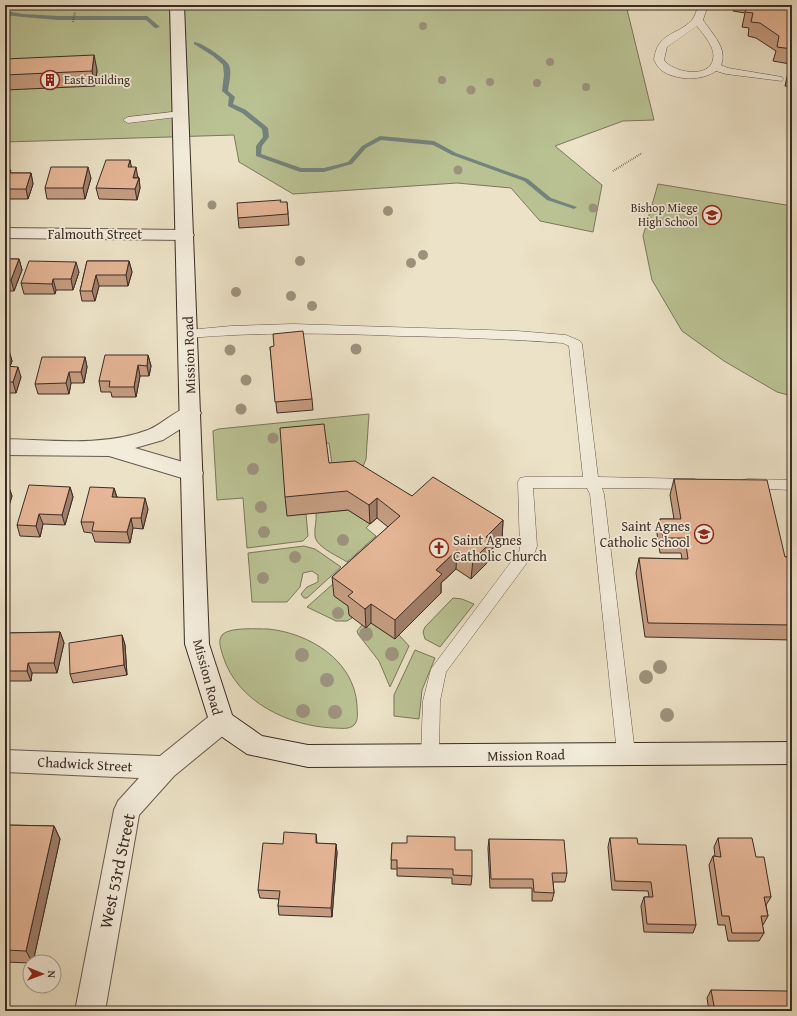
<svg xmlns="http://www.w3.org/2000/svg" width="797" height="1016" font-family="'Gentium Book Plus',serif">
<rect width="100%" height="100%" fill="#ece2c7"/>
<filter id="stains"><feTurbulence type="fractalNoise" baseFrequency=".005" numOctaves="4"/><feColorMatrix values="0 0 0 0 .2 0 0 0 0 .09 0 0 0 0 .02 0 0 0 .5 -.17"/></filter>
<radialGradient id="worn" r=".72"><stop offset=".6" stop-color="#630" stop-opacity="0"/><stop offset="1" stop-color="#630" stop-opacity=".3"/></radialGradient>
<g fill="#bac294" stroke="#7b775c">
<polygon points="5,5 626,5 654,120 623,121 555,146 602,185 593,232 540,221 511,188 457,183 293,194 239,162 234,135 5,142"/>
<polygon points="658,184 792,206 792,396 777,392 724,361 682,331 652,280 643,236"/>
<polygon points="369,414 366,459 362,469 333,472 329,443 282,447 306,514 308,536 303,541 247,548 243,498 217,500 213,431 218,429"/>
<path d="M348 510 370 524 366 528 376 536 347 562C338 556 316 547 315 536 314 528 317 521 316 513Z"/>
<polygon points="388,535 334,596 354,610 349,615 352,618 347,621 336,621 307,607"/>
<polygon points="304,546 315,549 341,567 307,598 304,598 301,594 307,587 318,582 318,575 312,571 303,573 300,587 287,602 252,602 248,553"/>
<polygon points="453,598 462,599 474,604 440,647 425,639 423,632 425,627"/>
<polygon points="371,623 395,639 399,635 409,646 390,687 379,661 358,634 357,631 362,625"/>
<path d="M268 629C309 633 354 660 357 705 357 712 359 720 354 725 349 730 340 728 333 728 289 726 237 702 223 656 221 649 217 640 223 634 231 627 258 629 268 629Z"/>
<polygon points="415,650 435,658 422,690 419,719 394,716 394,695"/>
</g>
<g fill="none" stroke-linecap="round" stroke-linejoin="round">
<g fill="#74837e" fill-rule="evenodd">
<polygon points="5,11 23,14 58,16 147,16 160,27 155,28 146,20 58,20 23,17 5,15"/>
<path d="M194 42C201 42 225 58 229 65 232 72 229 83 228 91L235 97 233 104 246 110 268 128 269 137 262 146 261 154 301 168H324L348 162 362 146 380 136 434 141 456 153 528 179 551 198 577 207 574 209 547 200 524 181 452 155 433 145 381 140 366 148 352 164 324 172H300L256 156V146L263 137 262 129 242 113 228 106 229 97 222 91 224 75 223 65 213 56 194 44Z"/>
</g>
<g stroke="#685a4e" stroke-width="1">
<g id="service">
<path d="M698 5H708L703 20C712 34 728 48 721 65L728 68 782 77 783 79 782 81 726 74 716 71C702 81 676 81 661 70 658 68 656 63 654 60 657 32 677 36 692 20 695 16 697 10 698 5ZM697 26C703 34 716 48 713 59 710 79 673 73 664 60L667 47Z"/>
<polygon points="181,111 185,112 186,114 185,116 128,123 123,120 128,117"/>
<path d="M293 324 517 331 566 335 580 341 582 344 598 477 694 479 699 480 701 484 699 488 694 489 602 488 604 494 635 753 632 758 626 761 620 758 617 753 590 494 587 488H533L537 546 535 552 446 672 440 701 439 756 436 762 430 764 424 762 421 756 423 701 431 669 520 550 518 482 520 478 525 477H583L569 346 563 343C509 339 454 337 400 336 329 333 259 332 188 338L183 337 181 334 183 331 188 330 231 326Z"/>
<polygon points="748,479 792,480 792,490 743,488 741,484 743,480"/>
</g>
</g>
<g stroke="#685a4e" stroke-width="2">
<g id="minor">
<polygon points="5,228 185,230 191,231 194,235 191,239 185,240 5,238"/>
<path d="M191 406 198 408 201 413 198 418 163 440 135 448 200 467 203 473 200 479 192 481 109 456 5 455V439C52 440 103 447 148 430 163 424 175 410 191 406Z"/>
<polygon points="221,711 230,714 234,722 230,730 174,776 139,815 105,1011 75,1011 114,810 118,801 139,778 5,772 5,750 160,756 212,714"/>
</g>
</g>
<g stroke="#3c2c25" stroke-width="2">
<polygon id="secondary" points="170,5 184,5 209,644 232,715 262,736 308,745 792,742 792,764 308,767 247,754 212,730 185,644"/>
</g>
<g stroke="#3c2c25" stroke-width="2" stroke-dasharray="0.5 1.5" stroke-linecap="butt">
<polyline points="73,22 75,12"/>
<polyline points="613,171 642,153"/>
</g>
<use href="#service" fill="#f3ecdb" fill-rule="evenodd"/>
<use href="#minor" fill="#f3ecdb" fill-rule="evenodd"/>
<use href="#secondary" fill="#f3ecdb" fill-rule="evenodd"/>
</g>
<g fill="#9d937d">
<circle cx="423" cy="26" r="4"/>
<circle cx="550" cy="62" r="4"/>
<circle cx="442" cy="80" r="4"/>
<circle cx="490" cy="82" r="4"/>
<circle cx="537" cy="83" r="4"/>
<circle cx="586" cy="87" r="4"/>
<circle cx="471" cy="90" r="4.5"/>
<circle cx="458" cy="170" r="4.5"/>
<circle cx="212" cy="205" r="4.5"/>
<circle cx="593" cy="208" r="4.5"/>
<circle cx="388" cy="211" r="5"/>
<circle cx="423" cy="255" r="5"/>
<circle cx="300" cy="261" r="5"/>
<circle cx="411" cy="263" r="5"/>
<circle cx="236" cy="292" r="5"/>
<circle cx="291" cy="296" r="5"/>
<circle cx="312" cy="306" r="5"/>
<circle cx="356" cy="349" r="5.5"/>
<circle cx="230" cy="350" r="5.5"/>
<circle cx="246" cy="380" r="5.5"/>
<circle cx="241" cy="409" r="5.5"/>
<circle cx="273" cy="438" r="5.5"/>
<circle cx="253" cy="469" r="6"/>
<circle cx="261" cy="507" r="6"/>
<circle cx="264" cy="532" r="6"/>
<circle cx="343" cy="540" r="6"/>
<circle cx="295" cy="557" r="6"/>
<circle cx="263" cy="578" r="6"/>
<circle cx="338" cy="613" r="6"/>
<circle cx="366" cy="634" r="7"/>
<circle cx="392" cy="654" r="7"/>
<circle cx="302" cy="655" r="7"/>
<circle cx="660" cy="667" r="7"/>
<circle cx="646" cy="677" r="7"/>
<circle cx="327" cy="680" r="7"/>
<circle cx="303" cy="711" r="7"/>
<circle cx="335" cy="712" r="7"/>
<circle cx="667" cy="715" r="7"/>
</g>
<g fill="#c59d82" stroke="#3c2c25">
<polygon points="735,5 792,5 792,87 785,86 790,64 773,61 776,51 756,38 748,36 749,28 742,27 745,13 733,11"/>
<polygon points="5,59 97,70 95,86 5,90"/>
<polygon points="130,160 131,167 139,178 140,188 137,200 99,199 96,188"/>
<polygon points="5,170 12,173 31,173 33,184 28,199 5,199"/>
<polygon points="91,178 85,199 47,199 45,188"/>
<polygon points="287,202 289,225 239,228 238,218"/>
<polygon points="5,259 19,259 22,270 14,291 5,291"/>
<polygon points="87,261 129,261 132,272 128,286 99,286 95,301 82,301 80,291"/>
<polygon points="79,272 73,290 56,290 55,294 24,294 21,283"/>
<polygon points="270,347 312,399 313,410 277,413"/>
<polygon points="5,350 9,351 12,361 10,366 21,377 16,393 5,393"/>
<polygon points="148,355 151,366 149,376 140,376 136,397 112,397 111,392 101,392 99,381"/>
<polygon points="85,357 87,367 84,383 71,383 69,394 38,394 35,384"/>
<polygon points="329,463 412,496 503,520 502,540 491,550 490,560 471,579 456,569 441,583 441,593 395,639 371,623 366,628 349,615 348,606 334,596 332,577 388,527 377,518 370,524 348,510 287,516 285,497"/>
<polygon points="674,479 785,557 792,557 792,640 645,637 636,573 639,558 682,559 681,553 660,553 657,534 660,519 674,519 670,495"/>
<polygon points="5,485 8,485 12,496 7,512 5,512"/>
<polygon points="70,487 73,497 65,525 43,524 40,537 20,536 17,525"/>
<polygon points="114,488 117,497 148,509 143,529 133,528 130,543 95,542 92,533 84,532 81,522"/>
<polygon points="60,632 64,643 57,673 32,673 31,681 5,681 5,633"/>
<polygon points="122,635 125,645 127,675 73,683 70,674"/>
<polygon points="5,825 54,826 60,839 33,962 30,962 30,963 5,962"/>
<polygon points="610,838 638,844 696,925 693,933 644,932 641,906 644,897 649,897 648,891 612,890 608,847"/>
<polygon points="718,838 756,857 771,897 766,905 768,916 763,925 762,925 764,933 759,941 728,941 725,925 718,925 709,865 713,856 715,856 714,847"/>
<polygon points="489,839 567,873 565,882 553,882 554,893 552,901 532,901 532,888 490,888 488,848"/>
<polygon points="392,843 472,876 471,885 452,884 452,878 397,876 397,869 391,869"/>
<polygon points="283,844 336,844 337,853 332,917 279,915 278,906 279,899 260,898 258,890"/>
<polygon points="711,990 791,1011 709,1011 707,998"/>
</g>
<g fill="#a07f6a" stroke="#3c2c25">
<polygon points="94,55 97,70 95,86 92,71"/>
<polygon points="130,160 132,170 128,167"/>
<polygon points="88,167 91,178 85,199 83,188"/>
<polygon points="136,167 138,178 133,178"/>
<polygon points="31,173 33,184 28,199 26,189"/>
<polygon points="139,178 140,188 137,200 135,189"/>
<polygon points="19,259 22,270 14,291 11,280"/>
<polygon points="129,261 132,272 128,286 126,275"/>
<polygon points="76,262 79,272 73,290 71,279"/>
<polygon points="96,275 99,286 95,301 92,291"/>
<polygon points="53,279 56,290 55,294 52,284"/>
<polygon points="9,351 12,361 6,377 5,373 5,361"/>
<polygon points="148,355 151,366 149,376 147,366"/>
<polygon points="85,357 87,367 84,383 81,372"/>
<polygon points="138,365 140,376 136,397 134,387"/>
<polygon points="18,367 21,377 16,393 13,382"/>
<polygon points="69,372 71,383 69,394 66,383"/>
<polygon points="8,485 12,496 7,512 5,506 5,495"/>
<polygon points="70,487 73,497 65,525 62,515"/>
<polygon points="114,488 117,498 112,497"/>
<polygon points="145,498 148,509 143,529 141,518"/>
<polygon points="377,498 377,518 370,524 369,505"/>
<polygon points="39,514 43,524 40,537 36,526"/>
<polygon points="131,518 133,528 130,543 127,532"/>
<polygon points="503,520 502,540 491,550 490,560 471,579 473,560 486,537"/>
<polygon points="457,550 456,569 441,583 441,593 395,639 395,620 436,570"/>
<polygon points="371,604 371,623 366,628 365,609"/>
<polygon points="60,632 64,643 57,673 54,663"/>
<polygon points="122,635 125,645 127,675 124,665"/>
<polygon points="28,663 32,673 31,681 27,671"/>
<polygon points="54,826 60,839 33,962 32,962 26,951"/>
<polygon points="316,834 317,843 317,852 316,843"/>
<polygon points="336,844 337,853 332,917 331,908"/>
</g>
<g fill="#e5b697" stroke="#3c2c25">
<polygon points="747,5 792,5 792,49 777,47 779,36 760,23 751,22 753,13 745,12"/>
<polygon points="94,55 92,71 5,75 5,59"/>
<polygon points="792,57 792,71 789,71"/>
<polygon points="106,160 130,160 128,167 136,167 133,178 139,178 135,189 96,188"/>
<polygon points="51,167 88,167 83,188 45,188"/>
<polygon points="5,170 11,170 10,173 31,173 26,189 5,189"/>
<polygon points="281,200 280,202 287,202 288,214 238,218 237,203"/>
<polygon points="5,259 19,259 11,280 5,280"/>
<polygon points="29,261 76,262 71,279 53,279 52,284 21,283"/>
<polygon points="87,261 129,261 126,275 96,275 92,291 80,291"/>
<polygon points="303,331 312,399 275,402 270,347 274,346 273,334"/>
<polygon points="5,350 9,351 5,361"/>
<polygon points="105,355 148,355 147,366 138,365 134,387 109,387 110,381 99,381"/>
<polygon points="42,357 85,357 81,372 69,372 66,383 35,384"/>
<polygon points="5,366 18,367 13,382 5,382"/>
<polygon points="324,424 329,463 355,461 412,496 433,477 503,520 486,537 492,541 473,560 457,550 436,570 442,574 395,620 371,604 365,609 348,596 353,592 332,577 400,516 377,498 369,505 347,491 285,497 280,428"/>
<polygon points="674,479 767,480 785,557 792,557 792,625 648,623 639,558 688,559 685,538 663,538 660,519 681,519"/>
<polygon points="5,485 8,485 5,495"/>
<polygon points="29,485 70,487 62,515 39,514 36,526 17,525"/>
<polygon points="90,487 114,488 112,497 145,498 141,518 131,518 127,532 92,531 94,522 81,522"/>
<polygon points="60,632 54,663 28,663 27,671 5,671 5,633"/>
<polygon points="122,635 124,665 70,674 69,643"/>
<polygon points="5,825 54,826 26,951 5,950"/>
<polygon points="284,832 316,834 316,843 336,844 331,908 278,906 280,891 258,890 263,843 283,844"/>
<polygon points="407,836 455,837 455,850 472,850 472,876 453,875 453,869 397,868 397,860 391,860 392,843 407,843"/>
<polygon points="610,838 637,838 638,844 686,845 696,925 647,924 644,897 653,897 651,882 615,881"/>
<polygon points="718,838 752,838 756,857 764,857 771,897 764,897 768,916 761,916 764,933 732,933 729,916 722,916 713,856 721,857"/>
<polygon points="489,839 564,840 567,873 552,873 554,893 534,892 533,879 491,879"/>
<polygon points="711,990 787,991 791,1011 715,1011"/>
</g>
<defs>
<g id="building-ring" transform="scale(1)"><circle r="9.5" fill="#f3ecdb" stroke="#8f2418" stroke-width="1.5"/><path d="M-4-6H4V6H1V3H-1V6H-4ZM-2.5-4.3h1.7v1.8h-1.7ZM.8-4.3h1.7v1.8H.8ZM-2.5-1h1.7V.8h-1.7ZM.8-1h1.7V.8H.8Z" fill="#8f2418"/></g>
<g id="school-ring" transform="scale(1)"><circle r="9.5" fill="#f3ecdb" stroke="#8f2418" stroke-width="1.5"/><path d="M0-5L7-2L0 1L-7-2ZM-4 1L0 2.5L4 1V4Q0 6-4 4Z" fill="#8f2418"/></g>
<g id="church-ring" transform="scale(1)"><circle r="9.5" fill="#f3ecdb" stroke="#8f2418" stroke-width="1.5"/><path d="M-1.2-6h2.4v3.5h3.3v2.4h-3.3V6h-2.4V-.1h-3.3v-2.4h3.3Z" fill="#8f2418"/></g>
</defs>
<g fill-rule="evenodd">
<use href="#building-ring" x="50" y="80"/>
<use href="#school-ring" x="712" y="215"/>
<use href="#school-ring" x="704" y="534"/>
<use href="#church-ring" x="439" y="548"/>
</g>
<g text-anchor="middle" stroke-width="3.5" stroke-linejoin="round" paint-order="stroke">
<g font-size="12" fill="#3c2c25" stroke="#f3ecdb" text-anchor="start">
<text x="64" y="84">East Building</text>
<text x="698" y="212" text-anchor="end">Bishop Miege<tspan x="698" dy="14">High School</tspan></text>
</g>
<g font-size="14" fill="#3c2c25" stroke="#f3ecdb">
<text x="95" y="239">Falmouth Street</text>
<text transform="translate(189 355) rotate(-92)" y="5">Mission Road</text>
<text transform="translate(208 677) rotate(75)" y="5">Mission Road</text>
<text transform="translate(526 755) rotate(-1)" y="5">Mission Road</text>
<text transform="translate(85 764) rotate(3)" y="5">Chadwick Street</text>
</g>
<g font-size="14" fill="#3c2c25" stroke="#f3ecdb" text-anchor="end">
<text x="690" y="531">Saint Agnes<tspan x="690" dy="16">Catholic School</tspan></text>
<text x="453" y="545" text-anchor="start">Saint Agnes<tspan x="453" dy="16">Catholic Church</tspan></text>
</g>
<g font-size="17" fill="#3c2c25" stroke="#f3ecdb">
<text transform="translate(117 871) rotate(-78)" y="6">West 53rd Street</text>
</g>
</g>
<rect width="797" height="1016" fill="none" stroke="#ece2c7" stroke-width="20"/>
<rect x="6" y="6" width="785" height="1004" fill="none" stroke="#3c2c25" stroke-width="2"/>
<rect x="10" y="10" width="777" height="996" fill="none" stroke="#3c2c25"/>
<g transform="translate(42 974) rotate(91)"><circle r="19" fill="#f3ecdb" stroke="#aa9f92"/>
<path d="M0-3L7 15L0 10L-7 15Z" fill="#8f2418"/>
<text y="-6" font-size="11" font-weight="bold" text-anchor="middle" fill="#3c2c25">N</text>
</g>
<rect width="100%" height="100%" filter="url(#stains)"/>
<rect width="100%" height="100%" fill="url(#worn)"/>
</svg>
